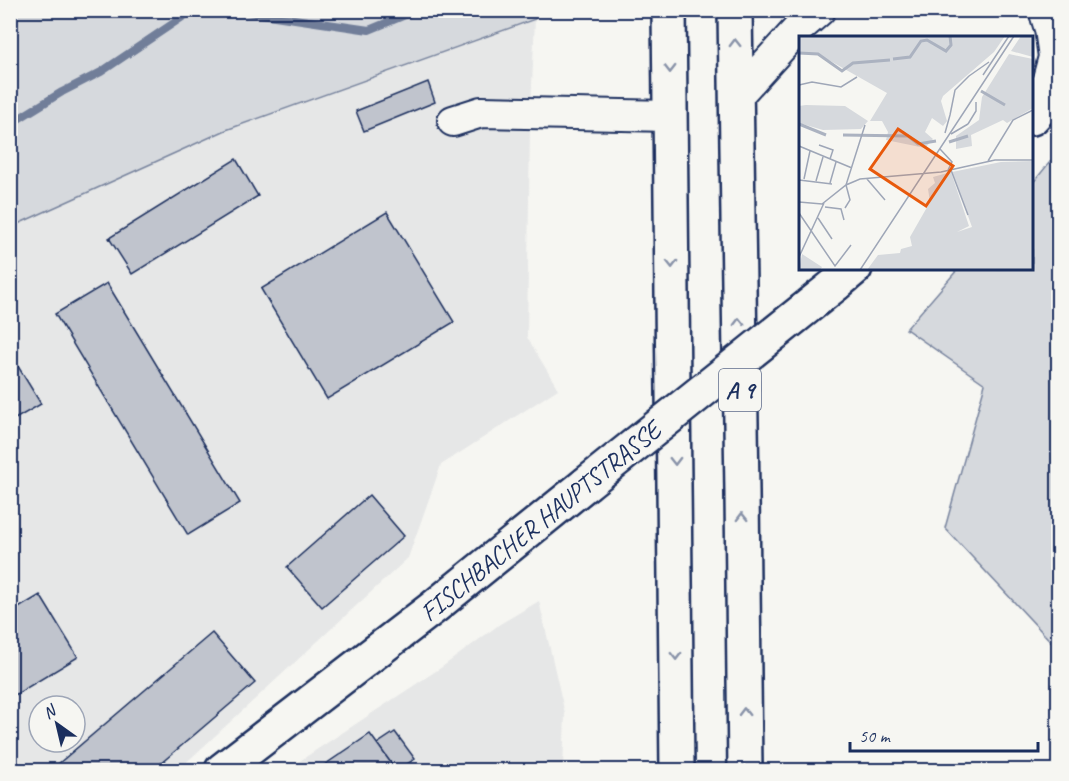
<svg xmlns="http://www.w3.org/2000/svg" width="1069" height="781" font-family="Caveat,sans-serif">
<rect width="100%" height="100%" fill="#f6f6f2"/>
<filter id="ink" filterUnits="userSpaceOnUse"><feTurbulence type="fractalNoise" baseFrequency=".0167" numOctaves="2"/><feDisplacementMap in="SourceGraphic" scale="12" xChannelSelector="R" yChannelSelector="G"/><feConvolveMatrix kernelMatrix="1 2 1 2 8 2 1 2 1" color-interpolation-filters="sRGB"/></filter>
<g filter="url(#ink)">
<g fill="#e6e7e7" fill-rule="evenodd">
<path d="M535 19 530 130 527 337 558 389 441 465 408 558 178 770H11L10 227 226 130ZM39 706H75V742H39Z"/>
<polygon points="539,601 565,714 563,770 286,770 442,667 500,624"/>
</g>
<g fill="#d6d9dd" stroke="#78849e" stroke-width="1.5">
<polygon points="10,11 11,10 539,11 535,19 226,130 11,227"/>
<polygon points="1058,152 1058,649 945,528 985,384 906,329 958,269 1032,268 1032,184"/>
</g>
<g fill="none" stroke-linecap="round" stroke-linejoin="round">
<g stroke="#717e99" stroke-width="8">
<polyline points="234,10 369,30 410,13 413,10"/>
<polyline points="10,124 62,92 101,72 193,10"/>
</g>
</g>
<g fill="#c0c4cd" stroke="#1b2f5e" stroke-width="1.5">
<polygon points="428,82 435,102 364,131 356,111"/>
<polygon points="236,159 258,196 132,274 109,238"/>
<polygon points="387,212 454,322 327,399 261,289"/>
<polygon points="107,283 240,503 188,535 55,314"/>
<polygon points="16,363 41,404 10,422 10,366"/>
<polygon points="369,495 404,536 322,607 287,567"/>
<polygon points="40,595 78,657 10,698 10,613"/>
<polygon points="212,633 255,683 153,770 51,770"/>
<polygon points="395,732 415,759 398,770 396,770 377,744"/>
<polygon points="370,734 396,770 317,770"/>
</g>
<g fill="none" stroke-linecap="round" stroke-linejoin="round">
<g stroke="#1b2f5e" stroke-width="34">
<g id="minor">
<polyline points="736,97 797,30 820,10"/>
<polyline points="1040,109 1054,57 1050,29 1044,10"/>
<polyline points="453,121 481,112 670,116"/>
</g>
</g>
<g stroke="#1b2f5e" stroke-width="38">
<g id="major">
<polyline points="1032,118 1058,90"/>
<polyline points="836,284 855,268"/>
<polyline points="222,770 434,607 586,484"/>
</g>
</g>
<g stroke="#1b2f5e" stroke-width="38">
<g id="highway">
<polyline points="669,10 677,770"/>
<polyline points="735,10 742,493 745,770"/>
</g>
</g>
<use href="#minor" stroke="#f6f6f2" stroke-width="30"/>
<use href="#major" stroke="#f6f6f2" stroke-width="33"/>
<use href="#highway" stroke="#f6f6f2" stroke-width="33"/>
<g stroke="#1b2f5e" stroke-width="38" stroke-linecap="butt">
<polyline id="major-bridge" points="586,484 836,284"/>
</g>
<use href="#major-bridge" stroke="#f6f6f2" stroke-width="33"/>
</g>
<defs><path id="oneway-chevron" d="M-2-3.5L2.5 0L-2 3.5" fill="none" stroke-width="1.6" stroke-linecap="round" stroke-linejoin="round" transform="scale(1.5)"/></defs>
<g stroke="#8892a8">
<use href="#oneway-chevron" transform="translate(735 43) rotate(-91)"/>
<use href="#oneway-chevron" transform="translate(670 69) rotate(90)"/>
<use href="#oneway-chevron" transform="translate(672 264) rotate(89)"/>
<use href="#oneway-chevron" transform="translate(739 322) rotate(-91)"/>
<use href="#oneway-chevron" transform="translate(675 461) rotate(89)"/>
<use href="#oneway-chevron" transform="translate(742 517) rotate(-91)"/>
<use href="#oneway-chevron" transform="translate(676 656) rotate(89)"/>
<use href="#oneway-chevron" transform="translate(744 712) rotate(-91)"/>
</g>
</g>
<g text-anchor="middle" stroke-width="6" stroke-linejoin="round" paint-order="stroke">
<rect fill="#f6f6f2" stroke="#5d6b8a" stroke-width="1.5" x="719" y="369" width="42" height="42" rx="4.5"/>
<g font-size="24" font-weight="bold" fill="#1b2f5e">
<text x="740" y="398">A 9</text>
</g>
<g font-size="26" fill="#1b2f5e" stroke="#f6f6f2">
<text transform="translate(540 521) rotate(-39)" y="9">FISCHBACHER HAUPTSTRASSE</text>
</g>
</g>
<g transform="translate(799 36)">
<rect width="234" height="234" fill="#f6f6f2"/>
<path d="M0 0H206L195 16 144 60 142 65 148 85 144 90 133 82 126 96 134 103 126 112 87 104 89 96 83 85H71L88 57 19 18 0 17ZM222 0H234V21L212 15ZM210 18 234 23V72L208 87 204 84 172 99 173 110 157 113V100L180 84 183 61ZM7 69 46 70 69 85 62 93 24 94 0 87V70ZM234 125V234H68L79 219 101 217 102 213 113 210 111 201 131 166 129 153 136 147 134 141 152 136 170 190 158 196 173 191 153 136 202 126ZM3 218 23 231 21 234H0Z" fill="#d6d9dd"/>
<path fill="none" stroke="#abb2c0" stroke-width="3" d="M0 17 19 18 43 35 54 27 91 24M94 23 111 21 122 5 128 4 147 15 152 9 151 0M182 55 206 69M0 88 27 99M44 99 109 100 119 108 137 105M150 106 169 100"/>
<path fill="none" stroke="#9ea6b7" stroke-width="1.5" d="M184 39 210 0M170 40 190 26M0 49 13 46 42 51 58 41M151 79 156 54 170 40M169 88 177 75V66M146 97 151 79M152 98 169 88M20 109 34 114 31 123M0 110 53 132M141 113 153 126 149 134M189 125 214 84 234 74M152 134 169 179M5 143 11 115M68 143 86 164M0 144 33 148M17 145 24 121M31 147 37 126M0 166 23 168 47 149 61 143 142 136 196 124H234M26 171 42 173 45 184M46 172 51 164 47 149 66 89M0 177 36 230 52 209M19 182 33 203M0 221 25 167M61 234 215 0"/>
<path fill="#e8590c" fill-opacity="0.15" stroke="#e8590c" stroke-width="3" d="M99 93 154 130 127 170 71 133Z"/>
<rect width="234" height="234" fill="none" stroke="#1b2f5e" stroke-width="3"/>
</g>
<rect width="1069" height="781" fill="none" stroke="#f6f6f2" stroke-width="36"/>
<rect x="18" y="18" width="1033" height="745" fill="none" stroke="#1b2f5e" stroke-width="2" filter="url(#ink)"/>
<g transform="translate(57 724) rotate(326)"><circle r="28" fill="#f6f6f2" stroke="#9ea6b7" stroke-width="1.5"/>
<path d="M0-4.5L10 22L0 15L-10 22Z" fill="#1b2f5e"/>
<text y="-9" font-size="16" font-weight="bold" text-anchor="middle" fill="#1b2f5e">N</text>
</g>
<path d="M850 742v9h188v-9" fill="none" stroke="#1b2f5e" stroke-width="3"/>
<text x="859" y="742" font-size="18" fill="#1b2f5e" stroke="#f6f6f2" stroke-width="4.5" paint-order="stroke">50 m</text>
</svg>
